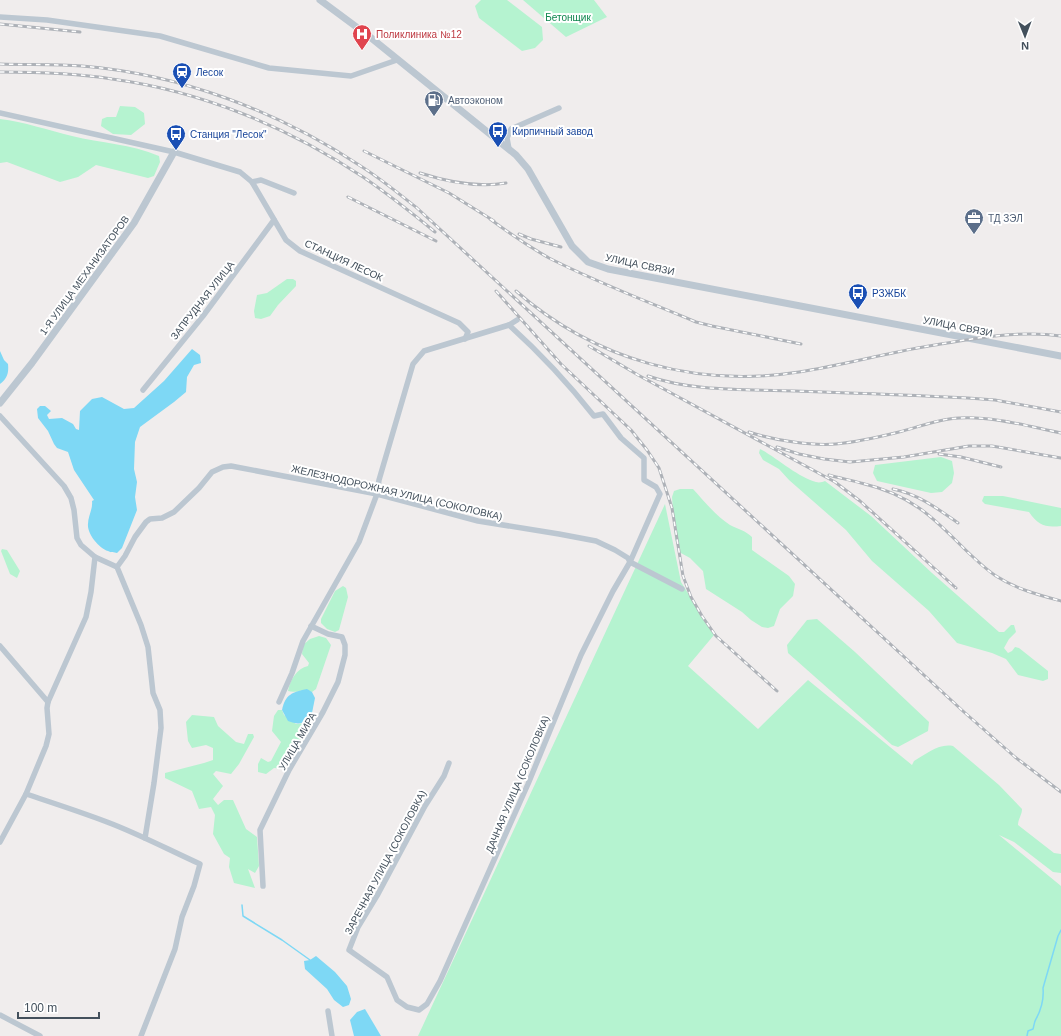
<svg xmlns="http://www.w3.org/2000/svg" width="1061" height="1036" font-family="Helvetica,sans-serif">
<rect width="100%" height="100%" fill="#f0eded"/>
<g fill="#b5f3d0">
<polygon points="481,0 507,0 542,27 543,40 535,48 522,51 479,18 475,6"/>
<polygon points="523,0 594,0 607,17 566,37"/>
<polygon points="120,106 135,107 144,113 145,124 131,135 113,134 101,126 102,119 107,117 116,117"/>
<path d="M0 119C24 122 48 130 72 136 101 143 131 144 159 156L160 162 154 176 148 178 96 165 78 177 60 182 7 162 0 163Z"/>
<polygon points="287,279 293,279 296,281 296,286 278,305 270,316 261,319 255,318 254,311 257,295 267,293"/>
<path d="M760 449C777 458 799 478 816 482 819 483 823 482 825 481L871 516 932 573 999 632H1004L1011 625H1014L1016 632 1009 639 1004 648 1008 653 1012 651 1015 647 1019 648 1048 671V679L1043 681 1018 675 1006 659 992 653 957 643 929 611 872 561 846 530 789 480 779 469 763 460 759 453Z"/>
<polygon points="941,457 952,461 954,473 952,483 942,492 931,493 877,481 873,473 875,465"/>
<path d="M680 489H693C704 501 716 516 730 525 738 529 746 531 752 537V550L789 576 795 584 793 596 780 609 774 626 768 628 762 627 751 620 742 612 706 589 703 571 690 558 679 552 675 539 672 497 674 491Z"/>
<path d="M984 496H1003L1061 508V526C1045 528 1038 525 1029 512L985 504 982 501Z"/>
<path d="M665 504 681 582 714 635 688 666 758 729 808 680 912 765 914 761C926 754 939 743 953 746L999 785 1022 809C1022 815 1018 819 1018 825L1054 853 1061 854V873L1053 872 1014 842 999 835 1061 886V1036H418Z"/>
<polygon points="2,549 7,550 20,571 17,578 10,574 1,551"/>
<polygon points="343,586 346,588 348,597 339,630 335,632 327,629 321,623 321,619 335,591"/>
<polygon points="817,619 855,652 929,722 928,731 898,747 892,745 788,653 787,645 807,620"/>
<path d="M319 636 326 638 331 645 316 689 312 692C303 687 298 694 288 691 290 680 297 668 308 666L309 663 302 654 303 645 310 639Z"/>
<polygon points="278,710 282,710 284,715 296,724 305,723 304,734 287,769 274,768 266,774 258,772 258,764 261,758 268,762 271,761 281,742 272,731 274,716"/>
<polygon points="192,715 214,717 218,726 236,742 244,744 248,734 253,734 254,737 239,764 231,774 216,771 213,774 223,786 213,799 218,805 224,800 233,800 246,829 257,837 259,866 255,873 248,869 255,888 234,883 229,867 230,858 224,854 213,834 215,815 211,807 199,809 192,791 165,778 165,773 204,763 213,760 213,748 206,745 192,748 188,741 186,722"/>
</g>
<g fill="#7ed8f5">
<path d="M192 349 200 355 201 363 194 365 187 377 186 392 174 402 140 427 135 442 134 469 137 482 135 497 137 510 122 548 117 553C114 552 111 553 108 551 99 548 87 534 88 524 88 516 93 509 92 501L94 500 74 470 68 452 57 448 54 444 48 431 38 418 37 409 40 406H45L51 411 47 415 49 419 62 418 73 424 76 429 79 430 80 411 92 399 102 397 124 409 134 408 164 381Z"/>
<path d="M0 351 4 360 8 364C9 373 7 379 0 384Z"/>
<path d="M307 689 312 692 315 698 311 718C303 724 298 725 288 721L282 710C285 694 293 692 307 689Z"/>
<polygon points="316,956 335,972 347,986 351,999 349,1005 343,1007 334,1000 327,989 305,969 304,961 310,960"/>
<polygon points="365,1009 381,1036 354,1036 350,1020 357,1012"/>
</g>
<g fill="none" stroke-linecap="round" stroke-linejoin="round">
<g stroke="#7ed8f5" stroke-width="1.5">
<polyline points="242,905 243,916 282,940 310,960"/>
<path d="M1027 1036 1028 1031 1033 1029C1034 1026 1034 1022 1036 1019 1041 1010 1044 999 1043 988L1058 936 1061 930"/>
</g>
<g stroke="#bcc7d1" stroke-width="5.5">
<polyline points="0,17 47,20 160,36 269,68 351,76 397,60"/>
<polyline points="0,113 174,152 240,172 252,182 286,240 300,251 459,323 468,332 465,339"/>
<polyline points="509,149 507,138 511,129 559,108"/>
<polyline points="252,182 261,180 294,193"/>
<polyline points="143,390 203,316 274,220"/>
<polyline points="0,416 64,486 71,498 74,510 77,538 81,545 95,557 91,592 86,617 48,702 47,708 49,734 46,746 26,794 0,842"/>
<polyline points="95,557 117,567 141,625 148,647 153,693 160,710 161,728 154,783 145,838"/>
<polyline points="117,567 125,556 135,537 146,522 150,519 162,518 174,512 199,488 212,472 223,467 231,466 377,494 478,521 559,534 596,541 615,550 628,558 630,562 682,589"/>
<polyline points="0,646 48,702"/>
<polyline points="279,702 292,673 303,641 359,542 377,494 379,480 413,364 424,351 509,325 517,320"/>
<path d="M449 763 444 776 425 806 378 894 358 927 349 950 387 977 397 1000 407 1007 419 1010 427 1004 440 981 528 784 581 655 613 591 630 562 660 494 656 487 644 480V458L621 438 603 414 594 416C568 383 540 353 509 325"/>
<path d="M26 794C53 803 81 812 107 822 139 834 169 850 200 864L194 886 182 917 175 949 141 1036"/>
<polyline points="263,886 260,830 289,770 323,712 338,682 345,655 345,645 342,637 328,634 311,626"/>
<polyline points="328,1011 332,1036"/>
<polyline points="0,1015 40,1036"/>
</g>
<g stroke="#bcc7d1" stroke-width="7">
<polyline points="320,0 370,37 516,155 528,169 572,246 588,262 608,269 1061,356"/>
<polyline points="0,403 32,363 134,223 174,152"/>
</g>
<g stroke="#aeb2b8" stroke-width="3">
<g id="rail">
<polyline points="0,24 80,32"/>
<path d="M0 64C27 65 55 64 82 66 180 74 277 111 359 165 380 178 398 193 417 208L964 712 1015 757 1061 792"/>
<path d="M0 72C37 72 75 73 112 79 201 91 288 127 363 177 388 194 412 213 435 232"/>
<polyline points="364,151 449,193 494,221"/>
<path d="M420 173C448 182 477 188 506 183"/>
<polyline points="348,197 436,241"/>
<path d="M490 219C509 233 528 246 549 258 596 282 646 301 696 322L712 326 801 344"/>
<polyline points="519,234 531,239 561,247"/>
<polyline points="496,291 561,364 631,430 647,450 659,468 672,508 683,576 691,597 702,616 716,636 777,691"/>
<path d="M516 291C595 360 696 388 799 372 845 365 889 352 935 345 976 338 1020 330 1061 336"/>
<polyline points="589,346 638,375 835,482 860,501 956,588"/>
<path d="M648 376C693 392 747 389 795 391 853 393 910 395 968 398L995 400 1061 412"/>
<path d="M749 432C773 440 811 446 836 444 857 442 879 437 899 432 919 427 938 419 959 418 993 416 1027 426 1061 433"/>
<polyline points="777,447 799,454 824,459 850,462 904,457 969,446 992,446 1061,458"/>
<polyline points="939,454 961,457 1001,467"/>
<path d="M829 475C839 478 850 480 861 483 882 488 902 496 919 508 947 527 968 557 996 576 1016 589 1039 595 1061 601"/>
<path d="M893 489C918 494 938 509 958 523"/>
</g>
</g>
<use href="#rail" stroke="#fff" stroke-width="1.5" stroke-dasharray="4.5" stroke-linecap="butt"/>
</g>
<defs>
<g id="hospital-pin" transform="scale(1)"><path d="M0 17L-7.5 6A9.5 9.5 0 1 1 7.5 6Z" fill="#e0444e" stroke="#fff"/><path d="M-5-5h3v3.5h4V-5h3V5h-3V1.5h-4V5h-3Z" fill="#fff"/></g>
<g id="station-pin" transform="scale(1)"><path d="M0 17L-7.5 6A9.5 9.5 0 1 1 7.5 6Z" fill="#1a4fb4" stroke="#fff"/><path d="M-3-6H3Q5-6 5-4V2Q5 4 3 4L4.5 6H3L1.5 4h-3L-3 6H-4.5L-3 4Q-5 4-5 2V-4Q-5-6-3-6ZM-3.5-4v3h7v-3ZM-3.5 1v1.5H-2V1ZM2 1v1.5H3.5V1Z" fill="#fff"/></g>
<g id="fuel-pin" transform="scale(1)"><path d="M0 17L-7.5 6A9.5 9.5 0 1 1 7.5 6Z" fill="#5c6f8a" stroke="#fff"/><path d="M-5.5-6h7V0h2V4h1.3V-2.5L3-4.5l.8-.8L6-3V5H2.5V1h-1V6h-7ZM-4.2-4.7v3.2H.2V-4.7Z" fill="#fff"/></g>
<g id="bus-pin" transform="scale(1)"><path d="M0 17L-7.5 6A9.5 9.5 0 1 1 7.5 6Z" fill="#1a4fb4" stroke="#fff"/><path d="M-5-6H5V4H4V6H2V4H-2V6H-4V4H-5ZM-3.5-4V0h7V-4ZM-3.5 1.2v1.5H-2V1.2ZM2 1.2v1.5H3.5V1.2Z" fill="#fff"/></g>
<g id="office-pin" transform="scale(1)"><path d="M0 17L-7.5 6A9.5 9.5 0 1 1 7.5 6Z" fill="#5c6f8a" stroke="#fff"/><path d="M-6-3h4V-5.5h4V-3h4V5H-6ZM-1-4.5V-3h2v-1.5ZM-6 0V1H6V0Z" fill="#fff"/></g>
</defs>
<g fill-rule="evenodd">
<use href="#hospital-pin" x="362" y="34"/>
<use href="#station-pin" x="182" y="72"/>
<use href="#fuel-pin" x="434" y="100"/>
<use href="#bus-pin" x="498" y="131"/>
<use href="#bus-pin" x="176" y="134"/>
<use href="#office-pin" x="974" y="218"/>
<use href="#bus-pin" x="858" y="293"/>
</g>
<g text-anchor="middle" stroke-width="4" stroke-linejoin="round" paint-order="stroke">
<g font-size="10" fill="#0d854d" stroke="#fff">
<text x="568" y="21">Бетонщик</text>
</g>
<g font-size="10" fill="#be3a42" stroke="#fff" text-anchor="start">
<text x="376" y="38">Поликлиника №12</text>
</g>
<g font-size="10" fill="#164399" stroke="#fff" text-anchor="start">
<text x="196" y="76">Лесок</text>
<text x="512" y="135">Кирпичный завод</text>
<text x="190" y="138">Станция "Лесок"</text>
<text x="872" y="297">РЗЖБК</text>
</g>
<g font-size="10" fill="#4e5e75" stroke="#fff" text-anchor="start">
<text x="448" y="104">Автоэконом</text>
<text x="988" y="222">ТД ЗЭЛ</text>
</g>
<g font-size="10" fill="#43505c" stroke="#fff">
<text transform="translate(344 260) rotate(25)" y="4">СТАНЦИЯ ЛЕСОК</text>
<text transform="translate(640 264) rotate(12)" y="4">УЛИЦА СВЯЗИ</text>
<text transform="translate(84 275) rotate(-54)" y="4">1-Я УЛИЦА МЕХАНИЗАТОРОВ</text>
<text transform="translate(202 300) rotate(-52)" y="4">ЗАПРУДНАЯ УЛИЦА</text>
<text transform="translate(958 326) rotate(11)" y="4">УЛИЦА СВЯЗИ</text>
<text transform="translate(397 492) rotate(13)" y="4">ЖЕЛЕЗНОДОРОЖНАЯ УЛИЦА (СОКОЛОВКА)</text>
<text transform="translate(297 741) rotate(-60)" y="4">УЛИЦА МИРА</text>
<text transform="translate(517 784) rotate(-67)" y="4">ДАЧНАЯ УЛИЦА (СОКОЛОВКА)</text>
<text transform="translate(385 862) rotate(-62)" y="4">ЗАРЕЧНАЯ УЛИЦА (СОКОЛОВКА)</text>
</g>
</g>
<g transform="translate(1025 36) rotate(179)" stroke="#ffffff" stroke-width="3" paint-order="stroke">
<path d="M0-3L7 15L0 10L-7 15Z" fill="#43505c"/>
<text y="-6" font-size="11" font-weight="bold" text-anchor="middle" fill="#43505c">N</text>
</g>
<path d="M18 1012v6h81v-6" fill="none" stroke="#43505c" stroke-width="2"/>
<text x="24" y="1012" font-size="12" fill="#43505c" stroke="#ffffff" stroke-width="3" paint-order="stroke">100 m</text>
</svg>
